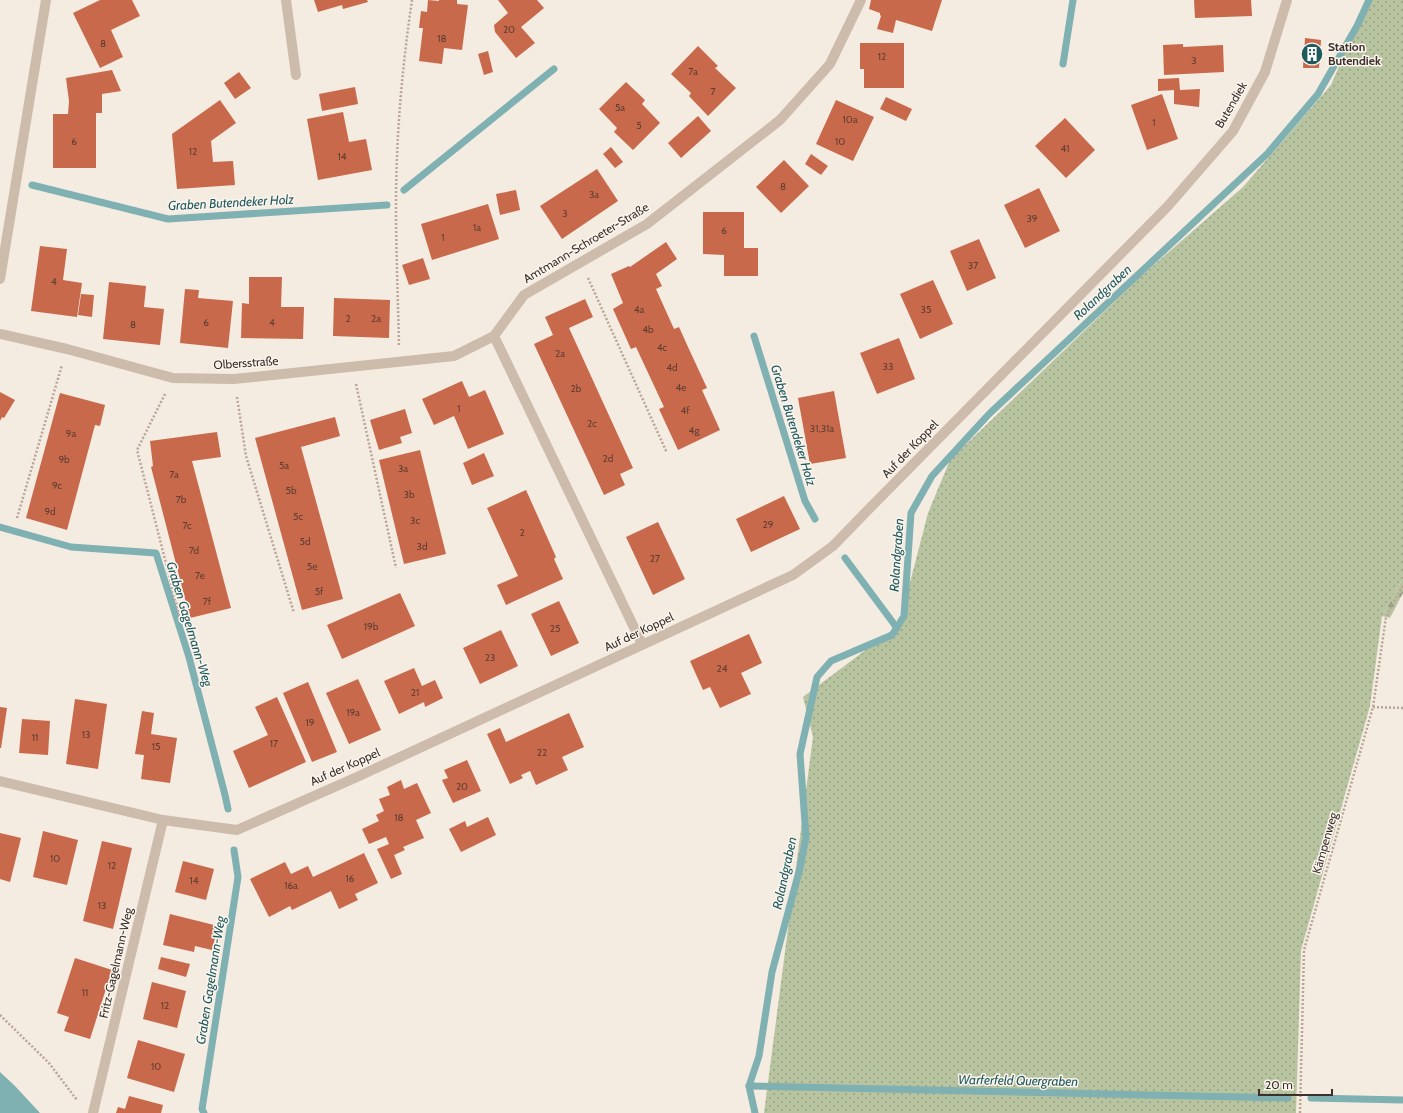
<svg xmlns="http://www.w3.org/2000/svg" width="1403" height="1113" font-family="Cabin,sans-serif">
<defs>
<pattern id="grass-dots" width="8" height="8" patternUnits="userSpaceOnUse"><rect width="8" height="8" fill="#b8c4a0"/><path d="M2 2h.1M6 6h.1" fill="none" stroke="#97a083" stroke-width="1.8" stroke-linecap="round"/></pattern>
<pattern id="forest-firs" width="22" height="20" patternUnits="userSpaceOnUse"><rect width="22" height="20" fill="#b8c4a0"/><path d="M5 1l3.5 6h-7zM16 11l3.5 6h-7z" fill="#97a083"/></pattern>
</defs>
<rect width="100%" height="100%" fill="#f4ebe1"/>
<polygon fill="url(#grass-dots)" points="1368,0 1403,0 1403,578 1382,616 1370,706 1301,950 1296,1113 764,1113 813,737 803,697 899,625 928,513 950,460 1138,279 1243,187 1331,85"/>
<polygon fill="url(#forest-firs)" points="1403,578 1403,593 1390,618 1382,616"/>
<polygon fill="#7fb0b2" points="0,1072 15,1086 40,1113 0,1113"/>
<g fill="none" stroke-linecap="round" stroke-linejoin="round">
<g stroke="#7fb0b2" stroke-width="7">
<polyline points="1063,64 1073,0"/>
<polyline points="32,185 168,219 387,205"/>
<polyline points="404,190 554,69"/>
<polyline points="754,336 805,501 815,519"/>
<polyline points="0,527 71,547 156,553 189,657 225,795 228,809"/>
<polyline points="845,558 897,628"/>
<polyline points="749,1086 1288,1098"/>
<polyline points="1311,1098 1403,1100"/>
<polyline points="204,1113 202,1109 238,877 234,850"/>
<polyline points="755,1113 749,1086 759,1056 772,972 800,868 806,837 800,754 817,677 831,661 892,635 904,616 911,513 932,476 989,414 1267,154 1318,94 1357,26 1369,0"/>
</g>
</g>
<g fill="#c8694b">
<polygon points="100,0 132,0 140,16 111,30 123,57 100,68 73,13"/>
<polygon points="314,0 367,0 368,2 343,9 342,5 318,12"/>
<polygon points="428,0 439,1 439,0 457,0 457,4 468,5 462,50 444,48 442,64 419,61 423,28 419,28 421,11 427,12"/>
<polygon points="498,0 537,0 544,8 521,27 535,43 516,58 495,32 494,25 508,13"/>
<polygon points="871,0 942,0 932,31 896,20 893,33 877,29 881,16 880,15 880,13 869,9"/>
<polygon points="1194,0 1251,0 1252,16 1195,18"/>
<polygon points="1305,38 1321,40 1319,68 1303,68"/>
<polygon points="860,43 904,43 904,88 864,88 864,69 860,69"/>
<polygon points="1183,44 1183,47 1223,45 1224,72 1164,75 1163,45"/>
<polygon points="698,46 718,66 715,68 736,88 708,116 689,96 691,93 671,74"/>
<polygon points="488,51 493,72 484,75 478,54"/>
<polygon points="112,70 121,91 102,94 102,113 96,113 96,168 53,168 53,114 68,114 69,101 66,78"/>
<polygon points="239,72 251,88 235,99 224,83"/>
<polygon points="1179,78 1180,90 1200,89 1199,107 1174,104 1174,90 1158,91 1158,79"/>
<polygon points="626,82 645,100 642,104 660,123 633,150 614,132 617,128 599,109"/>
<polygon points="355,87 358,104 322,111 319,94"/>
<polygon points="1162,94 1178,139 1147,150 1131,105"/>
<polygon points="886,97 912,109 906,121 880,109"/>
<polygon points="220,100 236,123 211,141 213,162 233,161 235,185 177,189 172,134"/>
<polygon points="836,100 874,117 853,161 816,144"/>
<polygon points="343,112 349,142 366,139 372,170 318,180 307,119"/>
<polygon points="698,116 711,131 681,158 668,143"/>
<polygon points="1065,118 1095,150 1066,178 1035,146"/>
<polygon points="611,147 623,162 615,168 603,154"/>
<polygon points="811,154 828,166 821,175 805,164"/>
<polygon points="784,160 809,186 781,213 756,187"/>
<polygon points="597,169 618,201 562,239 540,206"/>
<polygon points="1039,188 1060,231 1025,248 1004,205"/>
<polygon points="516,190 520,210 500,215 496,194"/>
<polygon points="488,204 499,239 432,260 421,224"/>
<polygon points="703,212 744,212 744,248 758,248 758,276 724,276 724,255 703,254"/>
<polygon points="979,239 996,278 967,291 950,251"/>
<polygon points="666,242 677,259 656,274 662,286 656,289 674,329 679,327 688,347 707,388 702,390 720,430 678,450 659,409 664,407 636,347 631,349 613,309 623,303 611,274 629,266 630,267"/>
<polygon points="40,246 67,249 63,280 82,283 77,317 31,311"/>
<polygon points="423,258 430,279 409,285 402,265"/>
<polygon points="249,277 282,277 281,307 304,307 303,339 241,338 242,303 249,304"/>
<polygon points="933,280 953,324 920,339 900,294"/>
<polygon points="109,282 146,286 144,307 164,309 160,345 103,339"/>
<polygon points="185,289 199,290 198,298 233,301 228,348 180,343"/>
<polygon points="81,294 94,295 92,317 78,315"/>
<polygon points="334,298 390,300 389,338 333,336"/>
<polygon points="585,299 593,317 569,328 633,468 620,474 625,485 604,495 534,344 553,335 545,317"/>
<polygon points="899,338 915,379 877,394 860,353"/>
<polygon points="462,381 469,397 485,390 504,434 468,449 454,416 434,425 422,399"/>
<polygon points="834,391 846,458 810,464 798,398"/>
<polygon points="0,392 15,400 4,418 2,417 0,421"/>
<polygon points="60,393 105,405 100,426 95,425 67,530 26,518"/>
<polygon points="405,409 412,433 400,437 402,443 379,450 370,420"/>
<polygon points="335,417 340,436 301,447 343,599 302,610 255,438"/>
<polygon points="217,432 221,457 192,461 231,608 190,618 151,467 153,466 150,441"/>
<polygon points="420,450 446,554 404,564 379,460"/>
<polygon points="484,453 494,476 472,485 463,463"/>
<polygon points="526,490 556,557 554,559 563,579 506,605 497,585 518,576 487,508"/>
<polygon points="784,496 800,529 751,552 736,519"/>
<polygon points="658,522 685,579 653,595 626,537"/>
<polygon points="400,593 415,626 342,659 327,625"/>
<polygon points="559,601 579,643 551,656 531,614"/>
<polygon points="501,630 518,666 480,684 463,648"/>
<polygon points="749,634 762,663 741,673 751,694 720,708 710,687 703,690 690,661"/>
<polygon points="414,668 422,686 435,680 443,698 425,707 424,702 399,714 384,681"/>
<polygon points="358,679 381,730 349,744 326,693"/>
<polygon points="308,682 337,752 312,762 283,693"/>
<polygon points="277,697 306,762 249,788 233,751 268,735 255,707"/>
<polygon points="75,699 107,704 98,769 66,764"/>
<polygon points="0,707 7,708 1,748 0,748"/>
<polygon points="142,711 154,713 151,734 177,738 170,783 141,779 144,755 135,754"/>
<polygon points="569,713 584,747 562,757 568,770 536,785 530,771 521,775 523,778 510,784 487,734 500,728 506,742"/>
<polygon points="22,719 50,721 48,755 19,753"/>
<polygon points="467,760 481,791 453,803 442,780 448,778 444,770"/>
<polygon points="401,780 404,789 417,783 431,813 416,820 424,838 403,847 405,850 394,855 402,874 391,879 377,849 389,844 386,837 369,844 362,829 379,821 376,815 384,811 379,799 390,795 387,787"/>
<polygon points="488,817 496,835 461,852 449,829 465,821 467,827"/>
<polygon points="43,831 78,840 67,885 33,877"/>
<polygon points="0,833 21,838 10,882 0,879"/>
<polygon points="102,841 132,848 113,929 83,921"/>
<polygon points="364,853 378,883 355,894 358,900 339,909 331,891 292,910 290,906 269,917 250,879 285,862 291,874 308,866 313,877"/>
<polygon points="183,861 214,869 206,900 175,892"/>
<polygon points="170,914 218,926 212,950 195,946 194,952 163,945"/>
<polygon points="161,957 190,964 186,977 158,969"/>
<polygon points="75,958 112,970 90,1039 64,1031 69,1017 57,1013"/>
<polygon points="152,982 186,991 177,1028 143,1019"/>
<polygon points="138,1040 185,1054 174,1092 127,1078"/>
<polygon points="129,1096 163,1105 161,1113 116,1113 118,1107 125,1109"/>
</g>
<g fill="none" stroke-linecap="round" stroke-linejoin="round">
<g stroke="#b9a596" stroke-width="2.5" stroke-dasharray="2 2" stroke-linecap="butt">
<polyline points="588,278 667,453"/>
<path d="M399 345C398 299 396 252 396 206 396 137 402 68 412 0"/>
<polyline points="356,384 396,568"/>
<polyline points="165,394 137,450 181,622"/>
<polyline points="237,397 246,456 294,613"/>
<polyline points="17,518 62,365"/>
<polyline points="1373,707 1403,708"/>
<polyline points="0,1015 49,1063 77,1100"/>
<polyline points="1300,1113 1304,950 1373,707 1386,617 1403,585"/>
</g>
<polyline stroke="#cdbbac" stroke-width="10" points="286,0 296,75"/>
<g stroke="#cdbbac" stroke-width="10">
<polyline points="0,279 46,0"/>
<polyline points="0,334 67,349 173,378 234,379 454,356 494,336"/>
<polyline points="642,644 494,336 524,295 647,224 780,120 830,64 861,0"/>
<polyline points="0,781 163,820 237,830 357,777 793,575 833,546 865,513 1168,206 1233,131 1265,72 1287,0"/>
<polyline points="93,1113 163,820"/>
</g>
</g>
<defs>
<g id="building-disc" transform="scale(1.15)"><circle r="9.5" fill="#1f5a5e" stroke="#fbf5ee"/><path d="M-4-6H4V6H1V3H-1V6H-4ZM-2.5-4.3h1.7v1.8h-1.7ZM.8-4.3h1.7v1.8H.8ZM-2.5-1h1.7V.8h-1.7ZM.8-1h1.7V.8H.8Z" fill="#fff"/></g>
</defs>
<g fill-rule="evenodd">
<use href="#building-disc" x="1312" y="54"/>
</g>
<g text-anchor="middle" stroke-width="3" stroke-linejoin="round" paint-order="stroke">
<g font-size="10" fill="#5e3e33">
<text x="509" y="33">20</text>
<text x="442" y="42">18</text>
<text x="103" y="47">8</text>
<text x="882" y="60">12</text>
<text x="1194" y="64">3</text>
<text x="693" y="75">7a</text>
<text x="713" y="95">7</text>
<text x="620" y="111">5a</text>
<text x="850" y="123">10a</text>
<text x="1154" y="126">1</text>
<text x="639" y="129">5</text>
<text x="74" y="145">6</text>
<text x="840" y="145">10</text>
<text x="1065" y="152">41</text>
<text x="193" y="155">12</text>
<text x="342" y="160">14</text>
<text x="783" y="190">8</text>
<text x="594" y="198">3a</text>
<text x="565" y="217">3</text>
<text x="1032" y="222">39</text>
<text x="477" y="231">1a</text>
<text x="724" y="234">6</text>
<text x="443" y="241">1</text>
<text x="973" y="269">37</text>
<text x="54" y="285">4</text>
<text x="639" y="313">4a</text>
<text x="926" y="313">35</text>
<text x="348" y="322">2</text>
<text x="376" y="322">2a</text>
<text x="206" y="326">6</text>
<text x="272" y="326">4</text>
<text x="133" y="328">8</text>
<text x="648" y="333">4b</text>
<text x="662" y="351">4c</text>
<text x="560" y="357">2a</text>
<text x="888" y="370">33</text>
<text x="672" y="371">4d</text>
<text x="681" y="391">4e</text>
<text x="576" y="392">2b</text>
<text x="459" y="412">1</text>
<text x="685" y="414">4f</text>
<text x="592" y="427">2c</text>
<text x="822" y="432">31,31a</text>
<text x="694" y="434">4g</text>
<text x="71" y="437">9a</text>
<text x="608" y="462">2d</text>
<text x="64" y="463">9b</text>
<text x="284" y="469">5a</text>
<text x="403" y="472">3a</text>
<text x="174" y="478">7a</text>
<text x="57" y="489">9c</text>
<text x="291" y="494">5b</text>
<text x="409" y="498">3b</text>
<text x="181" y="503">7b</text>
<text x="50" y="515">9d</text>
<text x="298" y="520">5c</text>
<text x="415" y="524">3c</text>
<text x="768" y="528">29</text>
<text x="187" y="529">7c</text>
<text x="522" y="536">2</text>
<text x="305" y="545">5d</text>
<text x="422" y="550">3d</text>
<text x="194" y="554">7d</text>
<text x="655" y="562">27</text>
<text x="312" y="570">5e</text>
<text x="200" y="579">7e</text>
<text x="319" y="595">5f</text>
<text x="207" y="605">7f</text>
<text x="371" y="630">19b</text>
<text x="555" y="632">25</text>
<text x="490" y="661">23</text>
<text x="722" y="672">24</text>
<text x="415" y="696">21</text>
<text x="353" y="716">19a</text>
<text x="310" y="726">19</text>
<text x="86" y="738">13</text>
<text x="35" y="741">11</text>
<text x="274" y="747">17</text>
<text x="156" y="750">15</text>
<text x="542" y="756">22</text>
<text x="462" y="790">20</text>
<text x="399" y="821">18</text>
<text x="55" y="862">10</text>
<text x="112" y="869">12</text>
<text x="350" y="882">16</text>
<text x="194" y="884">14</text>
<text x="291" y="889">16a</text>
<text x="102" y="909">13</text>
<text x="85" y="996">11</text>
<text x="165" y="1009">12</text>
<text x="156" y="1070">10</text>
</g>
<g font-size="12" font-weight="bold" fill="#3b302b" stroke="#fbf5ee" text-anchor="start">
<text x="1328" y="51">Station<tspan x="1328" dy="14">Butendiek</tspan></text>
</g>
<g font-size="12" fill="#3b302b" stroke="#fbf5ee">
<text transform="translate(1231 105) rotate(-60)" y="4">Butendiek</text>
<text transform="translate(586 243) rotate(-31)" y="4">Amtmann-Schroeter-Straße</text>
<text transform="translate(246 363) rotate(-4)" y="4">Olbersstraße</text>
<text transform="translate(910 449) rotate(-46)" y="4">Auf der Koppel</text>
<text transform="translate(639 632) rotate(-25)" y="4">Auf der Koppel</text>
<text transform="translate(345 767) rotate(-24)" y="4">Auf der Koppel</text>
<text transform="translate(1325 843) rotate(-74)" y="4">Kämpenweg</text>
<text transform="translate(116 963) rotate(-77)" y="4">Fritz-Gagelmann-Weg</text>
</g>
<g font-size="13" font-style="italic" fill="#1f5a5e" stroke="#fbf5ee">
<text transform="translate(231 202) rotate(-3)" y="5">Graben Butendeker Holz</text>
<text transform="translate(1102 292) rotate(-43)" y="5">Rolandgraben</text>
<text transform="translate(794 425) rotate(73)" y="5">Graben Butendeker Holz</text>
<text transform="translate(896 555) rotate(-86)" y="5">Rolandgraben</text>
<text transform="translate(190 624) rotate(73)" y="5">Graben Gagelmann-Weg</text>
<text transform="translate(784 873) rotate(-78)" y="5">Rolandgraben</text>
<text transform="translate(210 980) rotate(-81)" y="5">Graben Gagelmann-Weg</text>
<text transform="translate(1018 1080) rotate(1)" y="5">Warferfeld Quergraben</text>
</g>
</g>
<path d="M1259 1089v6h73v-6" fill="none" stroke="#3b302b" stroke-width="2"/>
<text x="1265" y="1089" font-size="12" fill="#3b302b" stroke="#fbf5ee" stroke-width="3" paint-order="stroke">20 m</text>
</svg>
